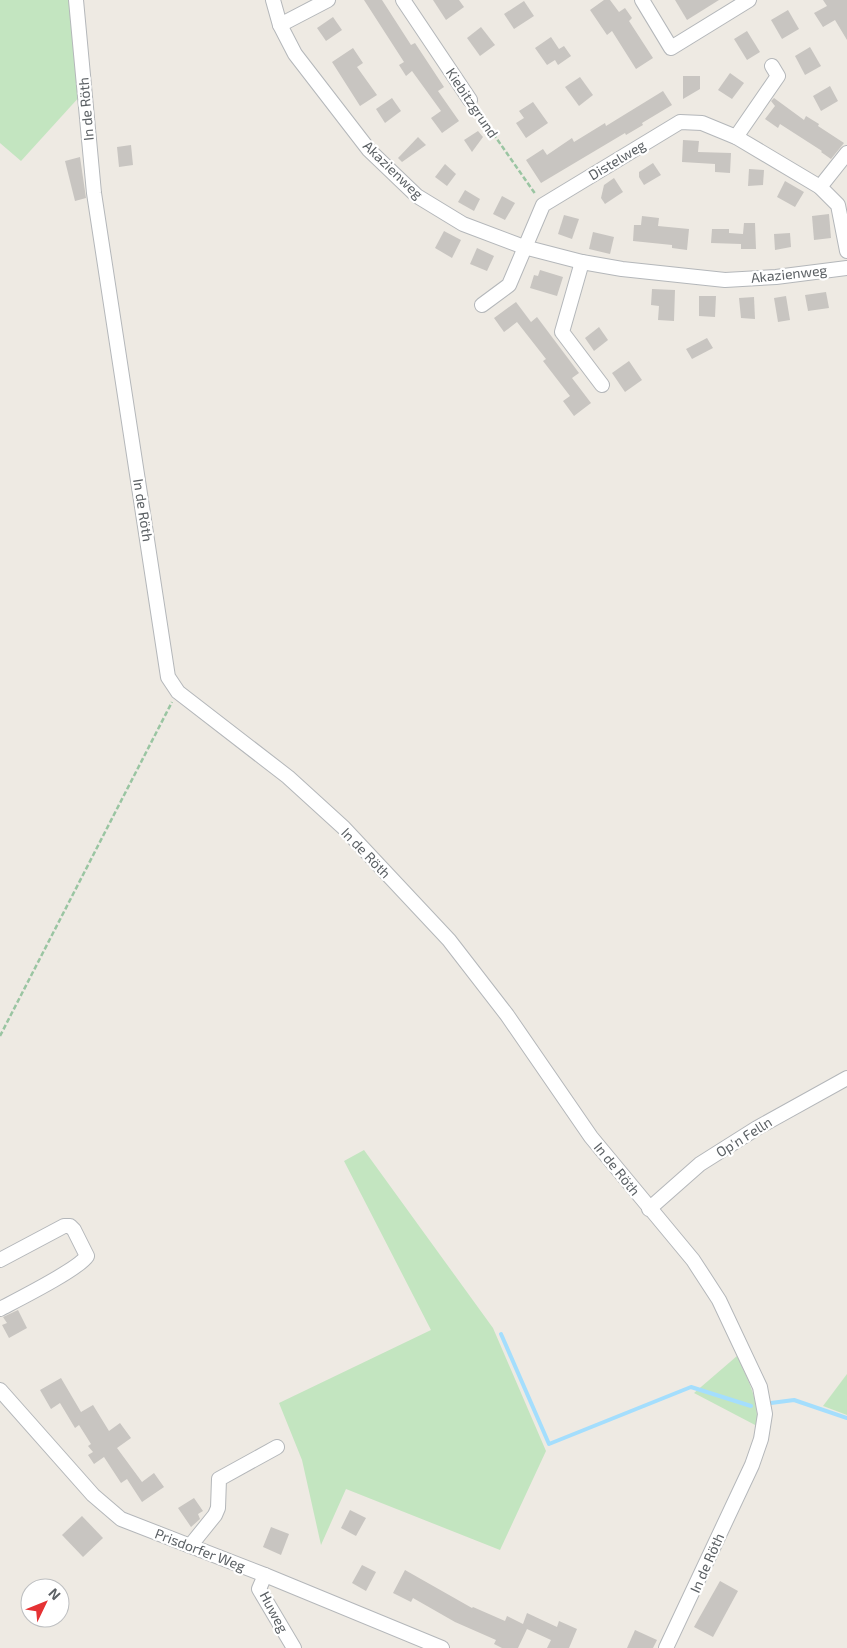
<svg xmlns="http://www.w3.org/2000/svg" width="847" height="1648" font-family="'Exo 2',sans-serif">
<rect width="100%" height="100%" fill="#eeeae3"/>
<g fill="#c3e5c0">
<polygon points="0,0 71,0 81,95 21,161 0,143"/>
<polygon points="364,1150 493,1328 546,1451 500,1550 346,1489 321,1545 302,1460 279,1403 431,1330 344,1161"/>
<path d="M737 1356C748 1380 759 1399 757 1426L694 1393Z"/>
<polygon points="847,1374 847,1415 823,1406"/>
</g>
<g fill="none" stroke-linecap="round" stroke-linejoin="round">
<g stroke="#a4defd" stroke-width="4">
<polyline points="501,1334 549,1444 691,1387 751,1406"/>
<polyline points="771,1403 794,1400 847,1418"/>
</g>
</g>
<g fill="#c8c5c1">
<polygon points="364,0 382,0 411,45 415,43 444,87 438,91 459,121 442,133 431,118 441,111 412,71 406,76 399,65 404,62"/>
<polygon points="433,0 459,0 464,7 446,20"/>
<polygon points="604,0 610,0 619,12 625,8 632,18 629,21 653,58 636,69 612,31 607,35 590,10"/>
<polygon points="675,0 719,0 687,20"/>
<polygon points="823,0 847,0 847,40 835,20 823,27 814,13 827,6"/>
<polygon points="524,1 534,16 514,29 504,14"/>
<polygon points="788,10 799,29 782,39 771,20"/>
<polygon points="333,17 342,30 326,41 317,28"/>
<polygon points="481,27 495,45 480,56 467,38"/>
<polygon points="747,31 760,52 747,60 734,39"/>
<polygon points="551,37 559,49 564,46 571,56 558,65 555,60 547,65 535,48"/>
<polygon points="810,47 821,66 805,75 795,56"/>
<polygon points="353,48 363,63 357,67 377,95 360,106 332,62"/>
<polygon points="730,73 744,83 732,99 718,90"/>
<polygon points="683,76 700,76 700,89 683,99"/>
<polygon points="580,77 593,95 579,106 565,87"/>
<polygon points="830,86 838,101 821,111 813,96"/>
<polygon points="663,91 672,105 642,123 643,125 626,135 625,133 541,183 526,160 543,149 547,155 572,138 574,142 605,123 606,126"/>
<polygon points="392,98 401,111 385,123 376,109"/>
<polygon points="774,98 804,120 806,116 819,124 818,126 844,143 831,159 821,152 822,151 780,124 778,128 765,119 775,106 771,101"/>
<polygon points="533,102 548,123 526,138 516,123 524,118 519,111"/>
<polygon points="478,131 483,137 472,152 464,140"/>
<polygon points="418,137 426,145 402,162 398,158"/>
<polygon points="683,140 699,141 698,152 731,153 730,173 715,172 715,164 682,162"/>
<polygon points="131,145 133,165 119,167 117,147"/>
<polygon points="80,157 86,198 75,201 65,161"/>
<polygon points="653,163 661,175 644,185 639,177 639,172"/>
<polygon points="445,164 456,174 447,186 435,177"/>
<polygon points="749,169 764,170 763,185 748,186"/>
<polygon points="614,178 623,192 605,204 601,198 604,185"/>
<polygon points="785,181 804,192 795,207 777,197"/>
<polygon points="465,190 480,199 474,211 458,202"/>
<polygon points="502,196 515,203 505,220 493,214"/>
<polygon points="829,214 831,238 814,240 812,216"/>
<polygon points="564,215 579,219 572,239 558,234"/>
<polygon points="642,216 659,218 658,226 689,229 687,250 672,248 672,245 633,241 634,225 641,225"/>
<polygon points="744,223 755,223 756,249 741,249 741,244 711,243 712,229 729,229 729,233 743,234"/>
<polygon points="444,231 461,240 452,258 435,248"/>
<polygon points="593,232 614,237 610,254 589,249"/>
<polygon points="790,233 791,247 775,250 774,234"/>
<polygon points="477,248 494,256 487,271 470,264"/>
<polygon points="540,270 563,277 557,296 530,288 534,275 538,276"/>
<polygon points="652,289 675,290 674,321 658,320 659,306 651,305"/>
<polygon points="826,292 829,308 808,311 805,295"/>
<polygon points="699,296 716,296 715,317 699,316"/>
<polygon points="786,296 790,320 778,322 774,298"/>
<polygon points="754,297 755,319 741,318 739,298"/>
<polygon points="516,302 531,322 537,317 579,373 572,378 591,403 574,416 563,401 570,396 543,361 546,359 517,322 504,332 494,318"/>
<polygon points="599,327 608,340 594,351 585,338"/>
<polygon points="707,338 713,348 692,359 686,349"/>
<polygon points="629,361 642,380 625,392 612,373"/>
<polygon points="18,1310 27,1328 9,1338 2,1325 7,1323 3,1317"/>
<polygon points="61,1378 81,1412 93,1405 109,1431 120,1423 131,1438 117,1448 142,1482 154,1473 164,1487 142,1502 127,1479 121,1483 104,1457 94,1464 88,1455 93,1452 88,1446 91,1444 79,1425 75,1428 60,1403 51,1409 40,1390"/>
<polygon points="194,1498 203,1511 198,1514 200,1519 191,1527 178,1508"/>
<polygon points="350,1510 366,1518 356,1536 341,1528"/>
<polygon points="82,1516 103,1538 83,1557 62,1535"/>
<polygon points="271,1527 289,1534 281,1555 263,1547"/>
<polygon points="362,1565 376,1572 366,1591 352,1583"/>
<polygon points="405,1570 472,1608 473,1607 505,1621 507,1616 523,1624 527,1613 557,1627 559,1621 577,1629 569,1648 547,1648 551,1640 527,1629 518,1648 502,1648 494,1644 496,1640 455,1622 413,1598 411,1602 393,1593"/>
<polygon points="720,1581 738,1591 713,1637 694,1627"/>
<polygon points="635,1630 657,1640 653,1648 627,1648"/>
</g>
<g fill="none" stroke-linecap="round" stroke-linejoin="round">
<g stroke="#b4b7ba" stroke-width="16">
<g id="minor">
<polyline points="76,0 94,193 168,677 178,692 288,777 344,828 449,940 507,1015 591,1137 693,1260 719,1300 760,1387 765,1414 761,1439 752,1465 666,1648"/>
<polyline points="273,0 280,25 295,54 369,150 417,196 463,224 524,247 582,262 622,269 725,280 776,277 847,268"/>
<polyline points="403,0 470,100"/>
<polyline points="642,0 671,48 749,0"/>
<polyline points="280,25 328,0"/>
<polyline points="736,137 778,76 772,66"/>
<polyline points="820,187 847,153"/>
<polyline points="582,262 562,332 602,385"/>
<polyline points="482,305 509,285 543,205 680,122 702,123 736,137 820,187 838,205 847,251"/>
<polyline points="649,1209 700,1164 757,1128 847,1078"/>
<path d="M0 1260 64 1226H70L74 1230 87 1256C79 1269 17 1300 0 1309"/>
<polyline points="0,1390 93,1495 121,1519 265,1575 442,1648"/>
<polyline points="190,1546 215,1515 218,1508 219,1479 277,1447"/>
<polyline points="265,1575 259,1589 294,1648"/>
</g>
</g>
<g stroke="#9ac5a2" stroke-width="2.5" stroke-dasharray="5 2.5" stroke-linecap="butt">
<polyline points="476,109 536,195"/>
<polyline points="0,1036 172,702"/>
</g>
<use href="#minor" stroke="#fff" stroke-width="14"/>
</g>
<g text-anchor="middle" stroke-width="4.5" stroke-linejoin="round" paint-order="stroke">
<g font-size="14" fill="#5b6064" stroke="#fff">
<text transform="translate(472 103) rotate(56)" y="5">Kiebitzgrund</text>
<text transform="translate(86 109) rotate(-95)" y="5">In de Röth</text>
<text transform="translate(617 160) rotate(-31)" y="5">Distelweg</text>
<text transform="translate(393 170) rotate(44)" y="5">Akazienweg</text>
<text transform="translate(789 274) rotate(-6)" y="5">Akazienweg</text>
<text transform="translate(143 510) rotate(81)" y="5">In de Röth</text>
<text transform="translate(366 853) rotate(46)" y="5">In de Röth</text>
<text transform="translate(744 1137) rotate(-32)" y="5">Op'n Felln</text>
<text transform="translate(617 1169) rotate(51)" y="5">In de Röth</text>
<text transform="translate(200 1550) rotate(21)" y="5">Prisdorfer Weg</text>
<text transform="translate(707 1563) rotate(-66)" y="5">In de Röth</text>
<text transform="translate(274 1612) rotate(62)" y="5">Huweg</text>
</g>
</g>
<g transform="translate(45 1603) rotate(47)"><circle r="24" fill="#ffffff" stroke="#bdbfc1"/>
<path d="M0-4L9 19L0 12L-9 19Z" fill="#e53234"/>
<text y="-8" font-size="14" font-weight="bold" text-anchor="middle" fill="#5b6064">N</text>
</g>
</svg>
